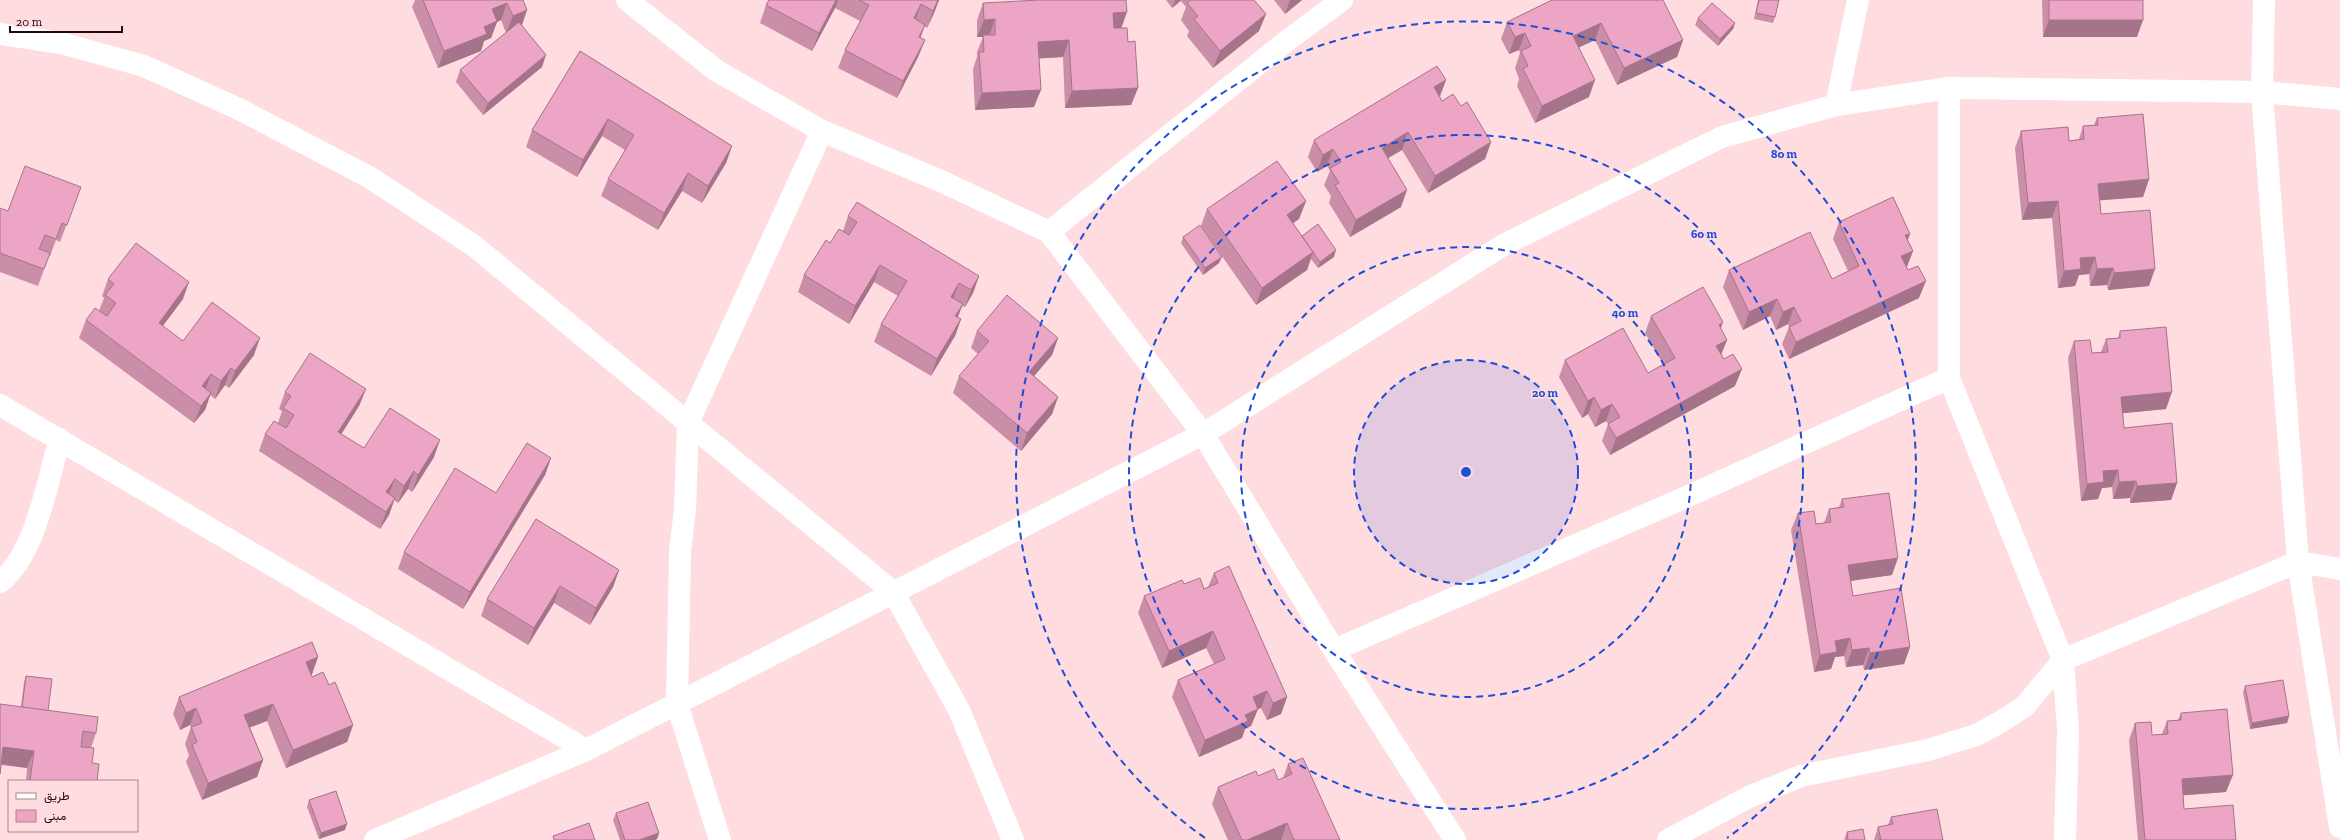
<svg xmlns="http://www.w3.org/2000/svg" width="2340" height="840" font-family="'Zilla Slab',Vazirmatn,serif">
<rect width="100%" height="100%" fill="#ffdce0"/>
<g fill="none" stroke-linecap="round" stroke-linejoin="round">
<g stroke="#fff" stroke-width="22">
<polyline points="627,0 717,71 822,131 941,181 1049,232 1203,434 1334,650 1455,840"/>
<polyline points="2264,0 2262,92 2298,562 2340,827"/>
<polyline points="0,34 61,43 144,66 241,110 369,177 473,245 893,592 959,710 1013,840"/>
<polyline points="1949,88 1949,378 2063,660 2068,730 2065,840"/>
<polyline points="1836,105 1858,0"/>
<polyline points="1049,232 1288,40 1342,0"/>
<polyline points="0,405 586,750"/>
<path d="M0 582C36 554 47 482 60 439"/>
<polyline points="1334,650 1675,502 1949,378"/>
<polyline points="375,840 586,750 1203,434 1505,244 1722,137 1836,105 1949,88 2262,92 2340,99"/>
<polyline points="720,840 677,704 680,552 685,509 688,423 822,131"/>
<polyline points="1668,840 1749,797 1801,776 1928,750 1976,735 1997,724 2025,706 2063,660 2298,562 2340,569"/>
</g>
</g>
<g fill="#cb8ea9">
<polygon points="415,0 523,0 527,10 522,25 542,67 483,115 456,82 460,70 506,33 501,20 497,22 491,38 484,41 481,51 438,68 412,7"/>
<polygon points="769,0 939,0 934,13 927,28 924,26 920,38 925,40 918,57 897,98 838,68 845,50 860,21 835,8 812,51 760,23 766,5"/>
<polygon points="1166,0 1254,0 1266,14 1259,31 1213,68 1187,36 1189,31 1181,20 1186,7 1181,1 1172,8"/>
<polygon points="1274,0 1302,0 1285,14"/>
<polygon points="1552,0 1683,40 1677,57 1617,85 1595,40 1579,47 1589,97 1535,123 1517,86 1519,79 1515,68 1520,53 1519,50 1509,54 1501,39 1507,22"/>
<polygon points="1758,0 1779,0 1775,17 1773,23 1754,19"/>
<polygon points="2042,0 2143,0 2137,37 2043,37"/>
<polygon points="983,3 1121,28 1128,42 1138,88 1131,105 1065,108 1063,57 1039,58 1034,107 975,110 973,69 977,57 977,52 983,37 977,37 977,20"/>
<polygon points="1698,18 1735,23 1733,29 1718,46 1695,25"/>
<polygon points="580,51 732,146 726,163 702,203 682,191 658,230 601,196 608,179 625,150 602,136 577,177 526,147 532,130"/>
<polygon points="1446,80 1440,97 1442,101 1461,106 1491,142 1485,159 1428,193 1402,150 1388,158 1401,207 1350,237 1329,203 1331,196 1324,185 1330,171 1327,166 1317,172 1308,157 1314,140"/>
<polygon points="2097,118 2149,179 2143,197 2100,200 2101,214 2149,286 2108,290 2107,285 2090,286 2089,274 2079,275 2075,286 2058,288 2052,218 2022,220 2015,148 2021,131 2069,141 2079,139 2083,126 2094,125"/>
<polygon points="81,187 60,242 56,240 50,256 49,256 38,286 0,272 0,208 8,211"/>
<polygon points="1306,201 1299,219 1293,223 1302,236 1334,257 1318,268 1311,259 1307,270 1256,305 1201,226 1207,209"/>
<polygon points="848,216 979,276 973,293 965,307 962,306 958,317 961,319 955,336 931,376 874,342 881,324 898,296 874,282 849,324 798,292 804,275 830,243 843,231"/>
<polygon points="1839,222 1908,241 1913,251 1907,267 1919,298 1789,359 1782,344 1789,327 1788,324 1776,330 1770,316 1743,330 1723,287 1729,270 1832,279 1848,271 1833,239"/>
<polygon points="1183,237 1219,263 1203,275 1181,243"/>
<polygon points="108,279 183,299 163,326 183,341 254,355 229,388 225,385 215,399 210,395 205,410 194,423 79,338 86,320 99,311 104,298 102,296"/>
<polygon points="1651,316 1721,329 1727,340 1721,355 1735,386 1610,455 1602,441 1608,424 1606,421 1595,427 1588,414 1582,418 1559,377 1565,360 1648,373 1663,364 1645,333"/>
<polygon points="977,331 1058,338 1052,355 1034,376 1058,397 1052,414 1021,451 953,393 959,376 978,354 971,348"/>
<polygon points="2120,331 2166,409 2123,413 2124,428 2177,483 2171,500 2130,503 2130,498 2113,499 2112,487 2102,488 2098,499 2081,501 2068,358 2074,341 2092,353 2101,352 2106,339 2118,338"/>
<polygon points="366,389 359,406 341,434 364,448 434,457 412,492 408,489 398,503 394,500 389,515 380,529 259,451 265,434 278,423 282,411 279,409 285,392"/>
<polygon points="551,458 545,475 463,609 398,569 404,552"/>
<polygon points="1842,499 1892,575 1851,581 1853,596 1910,647 1904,664 1864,670 1863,665 1846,667 1844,656 1835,657 1831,669 1814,672 1791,530 1798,513 1816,524 1824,523 1829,509 1839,507"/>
<polygon points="619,570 613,587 590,625 554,603 528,645 481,616 487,599"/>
<polygon points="1214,573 1287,697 1281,714 1267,720 1261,708 1258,709 1251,726 1245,729 1242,738 1199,757 1172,697 1178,680 1214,664 1206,648 1162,668 1138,613 1144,596 1184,584 1204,589 1208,587"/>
<polygon points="318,657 312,674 311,675 312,677 329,685 353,725 347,742 286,768 267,721 250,727 263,760 257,777 202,800 186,762 189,755 185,744 191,727 190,725 180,730 173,714 179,697"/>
<polygon points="26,676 48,711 96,733 91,748 92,763 97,781 26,781 27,768 1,765 0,704 21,707 24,682"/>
<polygon points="2245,686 2289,716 2287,723 2250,729 2243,692"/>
<polygon points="2181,713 2226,792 2183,795 2184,809 2236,840 2138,840 2129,740 2135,723 2152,735 2162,734 2167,721 2178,720"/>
<polygon points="1288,764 1340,840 1228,840 1212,804 1218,787 1258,776 1278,780 1283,778"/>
<polygon points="309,800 345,830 319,839 307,807"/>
<polygon points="616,813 659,833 657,839 655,840 620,840 613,820"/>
<polygon points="1891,817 1943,840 1874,840 1878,827 1888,825"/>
<polygon points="1847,832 1865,840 1844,840"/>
</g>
<g fill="#a5748a">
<polygon points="836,0 838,0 835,8 812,51 819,33"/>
<polygon points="938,0 939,0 934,13 927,28 933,11"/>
<polygon points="1175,0 1181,0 1172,8"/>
<polygon points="1290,0 1302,0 1285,14"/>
<polygon points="507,3 501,20 497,22 491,38 484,41 481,51 438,68 444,51 484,27 492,9"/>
<polygon points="921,4 915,21 914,18"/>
<polygon points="527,10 521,27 506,33 513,16"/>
<polygon points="1127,12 1121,29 1107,30 1113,13"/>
<polygon points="1266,14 1259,31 1213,68 1220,51"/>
<polygon points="995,19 989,36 983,35 983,37 977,37 984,20"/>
<polygon points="2049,20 2143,20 2137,37 2043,37"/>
<polygon points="1601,23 1595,40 1567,53 1573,36"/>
<polygon points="1735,23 1733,29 1718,46 1720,39"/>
<polygon points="925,25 919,42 919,37"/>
<polygon points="1525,33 1519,50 1509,54 1515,37"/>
<polygon points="925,40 918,57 897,98 903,81"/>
<polygon points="1069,40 1063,57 1032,59 1038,42"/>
<polygon points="1683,40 1677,57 1617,85 1624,68"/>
<polygon points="546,55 542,67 483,115 488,103"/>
<polygon points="1446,80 1439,97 1434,87"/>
<polygon points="1595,80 1589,97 1535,123 1542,106"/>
<polygon points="1138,88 1131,105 1065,108 1072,91"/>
<polygon points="1041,90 1034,107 975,110 982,93"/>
<polygon points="608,119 602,136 577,177 583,160"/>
<polygon points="1408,132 1402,150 1376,165 1382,148"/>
<polygon points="1491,142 1485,159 1428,193 1435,176"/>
<polygon points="732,146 726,163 702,203 708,186"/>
<polygon points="1333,149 1327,166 1317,172 1323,155"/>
<polygon points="688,173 682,191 658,230 664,213"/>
<polygon points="2149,179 2143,197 2092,201 2098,184"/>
<polygon points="1407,190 1401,207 1350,237 1356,220"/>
<polygon points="1306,201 1299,219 1281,232 1287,215"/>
<polygon points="2058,201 2052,218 2022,220 2028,203"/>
<polygon points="1910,234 1904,251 1905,235"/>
<polygon points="1336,250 1334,257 1318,268 1320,262"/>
<polygon points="1913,251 1906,268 1901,256"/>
<polygon points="1313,252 1307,270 1256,305 1262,288"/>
<polygon points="1222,257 1219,263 1203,275 1205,268"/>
<polygon points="2095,257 2089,274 2079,275 2075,286 2058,288 2064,271 2080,258"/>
<polygon points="880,265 874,282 849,324 855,306"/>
<polygon points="2113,268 2107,285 2090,286 2097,269"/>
<polygon points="2155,269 2149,286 2108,290 2114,273"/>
<polygon points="979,276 973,293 965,307 971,290"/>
<polygon points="1926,281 1919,298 1789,359 1796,342"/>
<polygon points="189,282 183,299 152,340 159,323"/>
<polygon points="959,283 953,300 951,297"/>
<polygon points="1777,299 1770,316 1743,330 1749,312"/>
<polygon points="963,304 956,321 955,316"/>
<polygon points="1794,307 1788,324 1776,330 1783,312"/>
<polygon points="961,319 955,336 931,376 937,359"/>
<polygon points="1723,322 1717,340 1719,325"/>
<polygon points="260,338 254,355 229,388 235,371"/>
<polygon points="1058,338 1052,355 1023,389 1029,372"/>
<polygon points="1727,340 1720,357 1716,346"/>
<polygon points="231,368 225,385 215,399 221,381"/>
<polygon points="1742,369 1735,386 1610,455 1616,438"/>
<polygon points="211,374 205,391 196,403 202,386"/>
<polygon points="366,389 359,406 332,449 338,432"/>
<polygon points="2172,392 2166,409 2115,414 2121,397"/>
<polygon points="211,393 205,410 194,423 201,406"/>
<polygon points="1058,397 1052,414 1021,451 1027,433"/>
<polygon points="1594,397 1588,414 1582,418 1588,401"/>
<polygon points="1612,404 1606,421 1595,427 1601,410"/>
<polygon points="440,440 434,457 412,492 418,475"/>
<polygon points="551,458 545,475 463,609 470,592"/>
<polygon points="2118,470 2112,487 2102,488 2098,499 2081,501 2087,484 2103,471"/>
<polygon points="414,471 408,489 398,503 404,486"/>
<polygon points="395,479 388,496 380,509 386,492"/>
<polygon points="2136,481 2130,498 2113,499 2119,482"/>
<polygon points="2177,483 2171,500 2130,503 2137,486"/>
<polygon points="395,498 389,515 380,529 386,512"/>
<polygon points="1898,558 1892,575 1842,582 1848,565"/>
<polygon points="619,570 613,587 590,625 596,608"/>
<polygon points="560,586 554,603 528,645 534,628"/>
<polygon points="1213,631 1206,648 1162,668 1169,651"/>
<polygon points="1850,638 1844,656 1835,657 1831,669 1814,672 1820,655 1835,641"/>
<polygon points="1910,647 1904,664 1864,670 1870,653"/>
<polygon points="1869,648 1863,665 1846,667 1852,650"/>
<polygon points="318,657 312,674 299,679 306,662"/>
<polygon points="1267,691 1261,708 1258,709 1251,726 1245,729 1242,738 1199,757 1205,740 1245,715 1253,697"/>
<polygon points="1287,697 1281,714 1267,720 1273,703"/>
<polygon points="273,704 267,721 238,732 244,715"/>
<polygon points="196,708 190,725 180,730 186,713"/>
<polygon points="2289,716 2287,723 2250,729 2252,723"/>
<polygon points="353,725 347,742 286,768 293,750"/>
<polygon points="3,747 34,751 27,768 0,764"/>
<polygon points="263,760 257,777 202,800 208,783"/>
<polygon points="2233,775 2226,792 2176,796 2182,779"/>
<polygon points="1287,823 1281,840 1247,840"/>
<polygon points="347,824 345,830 319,839 321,833"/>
<polygon points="659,833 657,839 655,840 639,840"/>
</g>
<g fill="#eca5c5" stroke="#a5748a">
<polygon points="423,0 523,0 527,10 513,16 507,3 492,9 497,21 484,27 487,34 444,51"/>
<polygon points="769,0 836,0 819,33 766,5"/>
<polygon points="859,0 938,0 933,11 921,4 914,18 925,25 919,37 925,40 903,81 845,50 869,5"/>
<polygon points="1039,0 1126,0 1127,12 1113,13 1114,28 1127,28 1128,42 1135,41 1138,88 1072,91 1069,40 1038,42 1041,90 982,93 979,52 984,52 983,35 995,35 995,19 984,20 983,3"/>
<polygon points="1191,0 1254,0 1266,14 1220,51 1194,19 1198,16 1187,3"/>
<polygon points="1552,0 1656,0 1656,1 1658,0 1663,0 1683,40 1624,68 1601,23 1573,36 1595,80 1542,106 1523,69 1528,66 1521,51 1531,46 1525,33 1515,37 1507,22"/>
<polygon points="1759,0 1779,0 1775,17 1756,13"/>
<rect x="2049" y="0" width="94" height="20"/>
<polygon points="1712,3 1735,23 1720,39 1698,18"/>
<polygon points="519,22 546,55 488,103 460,70"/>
<polygon points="580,51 732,146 708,186 688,173 664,213 608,179 634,135 608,119 583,160 532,130"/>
<polygon points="1437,66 1446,80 1434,87 1442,101 1453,94 1461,106 1467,102 1491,142 1435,176 1408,132 1382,148 1407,190 1356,220 1335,185 1339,183 1330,168 1341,162 1333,149 1323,155 1314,140"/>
<polygon points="2143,114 2149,179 2098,184 2101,214 2150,210 2155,269 2114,273 2113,268 2097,269 2095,257 2080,258 2081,269 2064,271 2058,201 2028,203 2021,131 2068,127 2069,141 2084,139 2083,126 2098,125 2097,118"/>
<polygon points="1277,161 1306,201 1287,215 1313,252 1262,288 1207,209"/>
<polygon points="25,166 81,187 67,225 62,223 56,239 45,235 39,249 50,253 44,269 0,253 0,208 8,211"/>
<polygon points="1893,197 1910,234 1905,235 1913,251 1901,256 1908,270 1918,266 1926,281 1796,342 1789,327 1801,321 1794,307 1783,312 1777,299 1749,312 1729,270 1810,232 1832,279 1859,266 1839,222"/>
<polygon points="857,202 979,276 971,290 959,283 951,297 963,304 955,316 961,319 937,359 881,324 907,281 880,265 855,306 804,275 826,240 830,243 839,229 849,235 857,222 848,216"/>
<polygon points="1318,224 1336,250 1320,262 1302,236"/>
<polygon points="1200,225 1222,257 1205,268 1183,237"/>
<polygon points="136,243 189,282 159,323 183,341 212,302 260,338 235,371 231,368 221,381 211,374 202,386 211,393 201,406 86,320 95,308 107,316 116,303 105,295 114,284 108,279"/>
<polygon points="1703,287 1723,322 1719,325 1727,340 1716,346 1724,359 1733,354 1742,369 1616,438 1608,424 1620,417 1612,404 1601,410 1594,397 1588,401 1565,360 1623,328 1648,373 1675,358 1651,316"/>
<polygon points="1007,295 1058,338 1029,372 1058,397 1027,433 959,376 989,341 977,331"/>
<polygon points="2166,327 2172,392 2121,397 2124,428 2172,423 2177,483 2137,486 2136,481 2119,482 2118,470 2103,471 2104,482 2087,484 2074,341 2090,340 2092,353 2108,352 2106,339 2120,338 2120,331"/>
<polygon points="310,353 366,389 338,432 364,448 390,408 440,440 418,475 414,471 404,486 395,479 386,492 395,498 386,512 265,434 274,421 286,428 294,415 283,408 291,396 285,392"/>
<polygon points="527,443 551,458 470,592 404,552 455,468 496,493"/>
<polygon points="1889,493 1898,558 1848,565 1853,596 1901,588 1910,647 1870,653 1869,648 1852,650 1850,638 1835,641 1837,652 1820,655 1798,513 1814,511 1816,524 1831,522 1829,509 1844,507 1842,499"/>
<polygon points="536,519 619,570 596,608 560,586 534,628 487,599"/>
<polygon points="1229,566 1287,697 1273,703 1267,691 1253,697 1258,709 1245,715 1248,721 1205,740 1178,680 1225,659 1213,631 1169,651 1144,596 1182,580 1184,584 1200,578 1204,589 1218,583 1214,573"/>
<polygon points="312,642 318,657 306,662 312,677 323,672 329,685 335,682 353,725 293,750 273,704 244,715 263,760 208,783 192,745 197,742 191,727 202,723 196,708 186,713 179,697"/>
<polygon points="26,676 52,679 48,711 22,707"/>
<polygon points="2283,680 2289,716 2252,723 2245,686"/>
<polygon points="0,704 98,717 96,733 83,731 81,747 94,748 92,763 99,764 97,781 30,781 34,751 3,747 0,774"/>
<polygon points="2227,709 2233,775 2182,779 2184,809 2233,805 2236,840 2145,840 2135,723 2151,722 2152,735 2168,734 2167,721 2181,720 2181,713"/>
<polygon points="1303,758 1340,840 1294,840 1287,823 1247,840 1242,840 1218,787 1256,771 1258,776 1274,769 1278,780 1292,774 1288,764"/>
<polygon points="336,791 347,824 321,833 309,800"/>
<polygon points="648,802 659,833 639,840 625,840 616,813"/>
<polygon points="1937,809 1943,840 1879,840 1881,840 1878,827 1893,824 1891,817"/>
<polygon points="589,823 595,840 554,840 553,836"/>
<polygon points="1863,829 1865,840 1848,840 1847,832"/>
</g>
<circle cx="1466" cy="472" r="112" fill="#1d4ed8" fill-opacity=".12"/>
<g fill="none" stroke="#1d4ed8" stroke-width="2" stroke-dasharray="7 5">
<circle cx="1466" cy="472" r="112"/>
<circle cx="1466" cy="472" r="225"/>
<circle cx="1466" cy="472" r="337"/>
<path d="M1205 838A450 450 0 1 1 1727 838"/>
</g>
<circle cx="1466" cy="472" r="6" fill="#1d4ed8" stroke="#ffdce0" stroke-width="2"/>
<g font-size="12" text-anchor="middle" font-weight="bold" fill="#1d4ed8" stroke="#ffdce0" stroke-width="3.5" stroke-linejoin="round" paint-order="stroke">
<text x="1784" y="158">80 m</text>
<text x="1704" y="238">60 m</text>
<text x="1625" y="317">40 m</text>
<text x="1545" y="397">20 m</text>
</g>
<rect x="8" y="780" width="130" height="52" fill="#ffdce0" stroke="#a7878b"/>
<rect x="16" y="793" width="20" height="6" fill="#ffffff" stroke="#a7878b"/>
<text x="44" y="800" font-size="12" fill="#23070c">طريق</text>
<rect x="16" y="810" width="20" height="12" fill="#eca5c5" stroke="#a7878b"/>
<text x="44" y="820" font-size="12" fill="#23070c">مبنى</text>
<path d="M10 26v6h112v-6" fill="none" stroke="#23070c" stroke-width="2"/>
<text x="16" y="26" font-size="12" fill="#23070c" stroke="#ffdce0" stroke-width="3" paint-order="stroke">20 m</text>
</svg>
